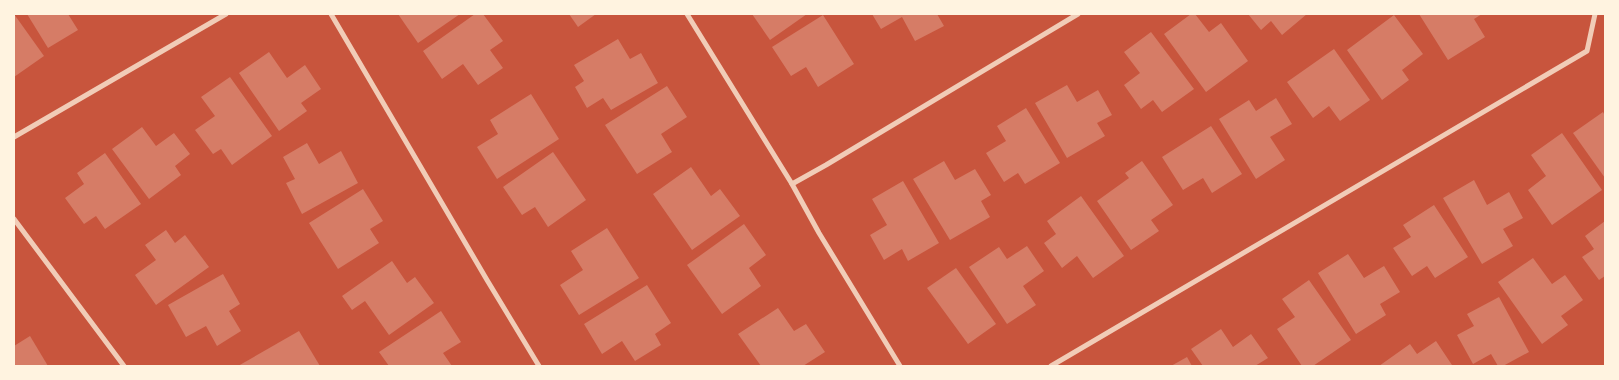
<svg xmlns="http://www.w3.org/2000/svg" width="1619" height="380" font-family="'Source Serif 4',serif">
<rect width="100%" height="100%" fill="#c8553d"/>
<g fill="#d67c66">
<polygon points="14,14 44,56 14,77"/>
<polygon points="27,14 68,14 78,30 48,48"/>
<polygon points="398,14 460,14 418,43"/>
<polygon points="475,14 483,14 503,41 490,50 503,68 478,85 463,64 442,79 423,51"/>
<polygon points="569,14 596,14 578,27"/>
<polygon points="752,14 807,14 770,40"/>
<polygon points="872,14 937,14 944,26 915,41 902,17 881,29"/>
<polygon points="1191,14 1195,14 1209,32 1221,23 1248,61 1206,92 1164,34"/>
<polygon points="1248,14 1307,14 1282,35 1271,21 1261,30"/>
<polygon points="1419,14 1482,14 1474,19 1485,37 1448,60"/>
<polygon points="823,15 854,64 818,87 806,67 791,76 772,47"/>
<polygon points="1394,15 1423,54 1402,70 1409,80 1382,100 1347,50"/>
<polygon points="1151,32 1194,89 1162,112 1153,100 1141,109 1124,85 1140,73 1124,52"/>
<polygon points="618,39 630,59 641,53 658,83 611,110 603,98 587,108 575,87 584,81 574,65"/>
<polygon points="1334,49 1370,100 1340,121 1329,106 1313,118 1287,82"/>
<polygon points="269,52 287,78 305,65 321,89 301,103 307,111 279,131 239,73"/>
<polygon points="230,77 272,136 232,165 221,149 213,154 195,130 215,116 201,97"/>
<polygon points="1067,85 1077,102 1098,90 1112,115 1097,123 1105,136 1067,158 1035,103"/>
<polygon points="667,86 687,117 661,134 672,152 637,174 605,125"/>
<polygon points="531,94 559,139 497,179 477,147 498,134 490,120"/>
<polygon points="1276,98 1292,124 1270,137 1285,160 1256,179 1219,119 1249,100 1256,111"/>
<polygon points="1026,108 1060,163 1025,184 1018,173 1004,182 986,153 1006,141 997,126"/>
<polygon points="1603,112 1605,116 1605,178 1573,133"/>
<polygon points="1211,126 1242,174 1212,193 1203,178 1183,190 1162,157"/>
<polygon points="142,127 156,146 174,133 190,154 175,166 181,175 149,199 112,149"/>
<polygon points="1562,133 1602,190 1552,225 1528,190 1546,176 1531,155"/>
<polygon points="307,143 319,164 341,151 358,183 302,214 286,183 295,179 283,157"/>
<polygon points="553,152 586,200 548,227 535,207 522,215 503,187"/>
<polygon points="105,153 141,204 105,229 96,216 84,224 65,198 84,184 77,173"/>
<polygon points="944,161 955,180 975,169 991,195 981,201 990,217 950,240 913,179"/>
<polygon points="1142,161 1173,205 1151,220 1159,231 1131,250 1097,201 1129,178 1125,173"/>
<polygon points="691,167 711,196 720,189 740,216 692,250 653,194"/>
<polygon points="1474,180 1487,205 1509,192 1523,218 1503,229 1513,246 1482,264 1443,198"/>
<polygon points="903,181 939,243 908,261 902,249 884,260 870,235 887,225 872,199"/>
<polygon points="363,189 383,221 370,229 379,243 338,269 309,223"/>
<polygon points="1081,196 1124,256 1093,278 1077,256 1062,268 1044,243 1056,234 1047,221"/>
<polygon points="1434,205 1468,257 1435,278 1427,266 1412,276 1393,248 1411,237 1403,225"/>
<polygon points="1605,221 1605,276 1599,280 1582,257 1594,249 1585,236"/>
<polygon points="744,224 766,255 749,268 761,286 722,314 687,265"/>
<polygon points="607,228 639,278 579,315 560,285 583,270 571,251"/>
<polygon points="166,230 175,243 185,235 209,267 156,305 135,275 156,260 145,245"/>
<polygon points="1027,246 1044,271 1023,286 1036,305 1007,324 969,267 999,247 1007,259"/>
<polygon points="1348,254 1364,278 1384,266 1400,292 1380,304 1386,315 1356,334 1318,273"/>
<polygon points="1533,258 1552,284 1565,275 1583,300 1561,316 1568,325 1542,344 1498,282"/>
<polygon points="392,261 407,283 415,277 434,303 389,335 365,301 352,310 342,296"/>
<polygon points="956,268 996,324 968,344 927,288"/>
<polygon points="223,274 240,304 229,311 241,331 217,346 206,326 186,337 168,305"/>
<polygon points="1309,280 1351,340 1313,366 1302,366 1277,329 1295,317 1282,299"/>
<polygon points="647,285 671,323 655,334 661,345 635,361 622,341 602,354 584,324"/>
<polygon points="1499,297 1529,352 1503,366 1498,366 1491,354 1473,364 1457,335 1474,326 1467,314"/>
<polygon points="778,308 794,331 806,324 825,352 803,366 761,366 738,334"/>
<polygon points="441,311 461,342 443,353 452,366 389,366 379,352"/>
<polygon points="1221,329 1233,347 1251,334 1268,358 1255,366 1203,366 1191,349"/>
<polygon points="299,331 320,366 238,366"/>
<polygon points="30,336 48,366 14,366 14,346"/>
<polygon points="1436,341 1452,365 1451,366 1379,366 1410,344 1417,354"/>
<polygon points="1187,357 1192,366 1171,366"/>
</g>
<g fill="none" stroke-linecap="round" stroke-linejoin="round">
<g stroke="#f1ccb7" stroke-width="5">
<polyline points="331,14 487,280 539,366"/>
<polyline points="687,14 792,184 819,233 900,366"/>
<polyline points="14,137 226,14"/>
<polyline points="792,184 826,165 1078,14"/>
<polyline points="14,219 124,366"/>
<polyline points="1051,366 1587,51 1595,14"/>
</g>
</g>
<rect width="1619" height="380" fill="none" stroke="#fff3e0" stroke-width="30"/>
</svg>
